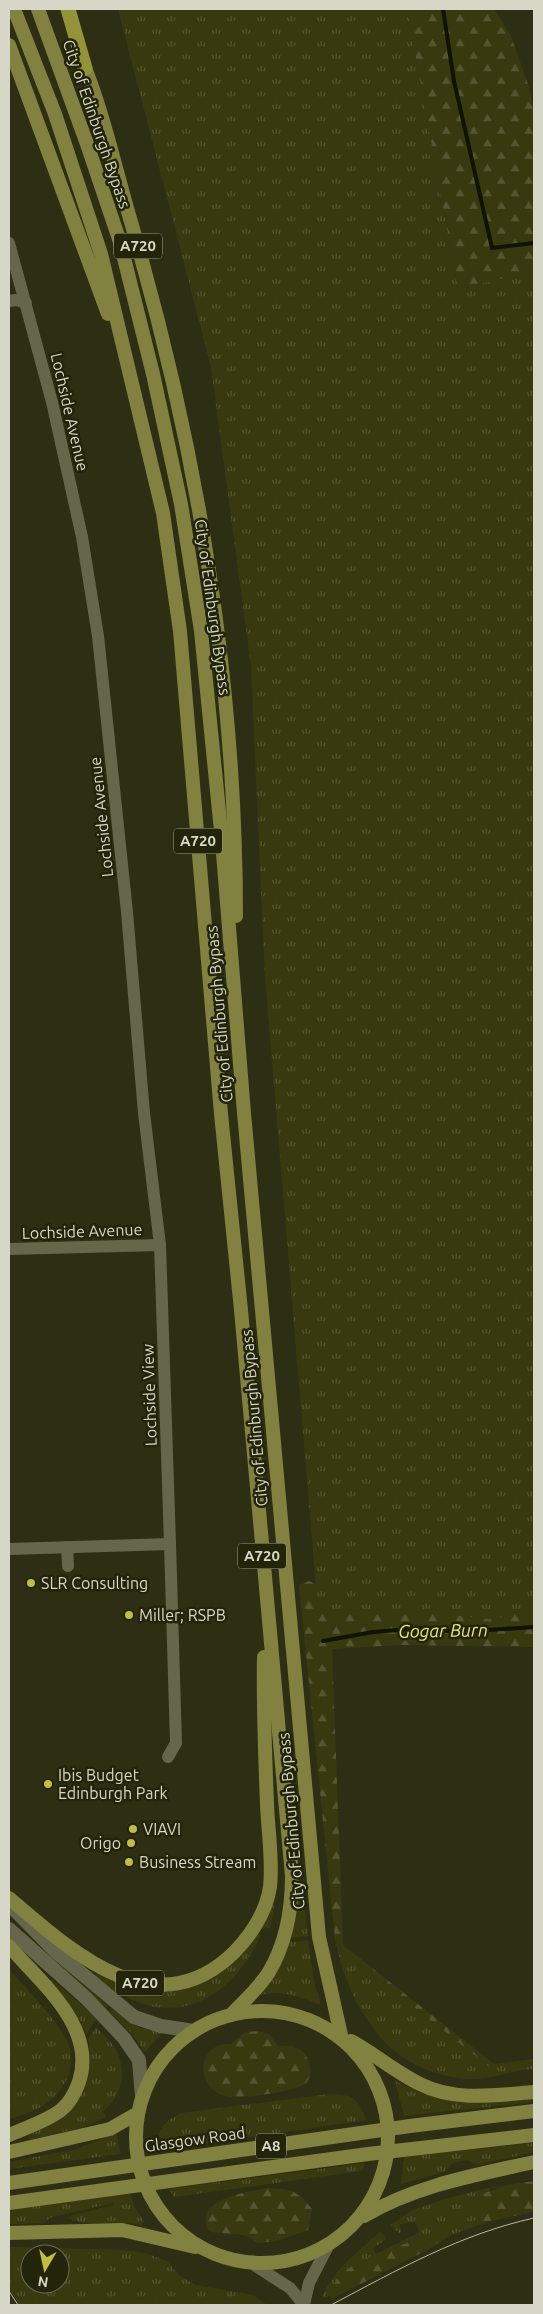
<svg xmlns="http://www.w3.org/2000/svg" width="543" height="2314" font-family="Ubuntu,sans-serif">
<defs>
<pattern id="grass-tufts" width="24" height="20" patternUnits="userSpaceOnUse" patternTransform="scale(1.25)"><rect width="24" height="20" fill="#393910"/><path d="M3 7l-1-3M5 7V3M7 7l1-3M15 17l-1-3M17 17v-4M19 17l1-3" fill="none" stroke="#555531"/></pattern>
<pattern id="forest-firs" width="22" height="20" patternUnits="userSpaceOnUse" patternTransform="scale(1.25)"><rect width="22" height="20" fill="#393910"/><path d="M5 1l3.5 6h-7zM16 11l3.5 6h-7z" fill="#555531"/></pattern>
</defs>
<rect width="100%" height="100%" fill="#2e2e15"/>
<g fill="url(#grass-tufts)" fill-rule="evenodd">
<polygon points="118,9 407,9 458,289 534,271 534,1611 490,1619 402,1610 318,1611 265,978 251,666 211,367"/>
<path d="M274 1817C277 1857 279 1889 270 1928L256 1929 263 1915Z"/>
<polygon points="303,1895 308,1936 289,1938 297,1899"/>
<polygon points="11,1924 25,1934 108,2006 106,2009"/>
<path d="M253 1934 261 1935C236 1991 183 2029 123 1995L127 1985 147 1989 183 1985Z"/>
<path d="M335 1939 343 1951 492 2069 494 2064 534 2059V2069C514 2070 488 2080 470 2079 390 2075 350 2011 335 1939Z"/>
<path d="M308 1940 315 1986 321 2005C302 1998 281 1989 261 1995L289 1942Z"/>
<path d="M9 1969C24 1987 66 2028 70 2049 72 2059 71 2070 67 2079 55 2104 34 2112 9 2119Z"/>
<polygon points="98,1972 120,1983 116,1996 94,1977"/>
<polygon points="51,1979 97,2018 86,2035 80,2021 47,1982"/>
<polygon points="112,2009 138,2027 162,2033 145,2052 132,2034 110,2012"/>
<path d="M96 2028C127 2050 131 2087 103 2112L106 2117 83 2127 30 2140 29 2135C70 2116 96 2086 88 2038Z"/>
<polygon points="395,2081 419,2092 453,2101 534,2097 534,2102 404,2116"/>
<path d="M329 2094C353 2095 358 2097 366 2120L160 2150C156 2129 163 2122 181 2113Z"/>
<polygon points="115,2134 117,2135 120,2154 9,2169 9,2162 77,2149"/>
<polygon points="534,2143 534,2152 477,2165 467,2160 453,2163 444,2172 401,2184 404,2157"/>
<polygon points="365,2163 362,2171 174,2197 169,2189"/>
<path d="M507 2185 490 2189 483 2220 490 2221 451 2235 427 2250 425 2244 413 2240 350 2267 339 2277 331 2296 322 2298C332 2270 358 2252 380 2232L384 2235 385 2240 373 2248 376 2254 420 2232 415 2222 400 2224 401 2232 399 2233 390 2225 413 2210 439 2201 479 2190Z"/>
<path d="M130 2193 135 2208 144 2222 141 2225C119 2220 83 2229 67 2217L113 2205V2203L52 2217 43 2223 9 2224V2210Z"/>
<path d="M9 2247 124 2250 145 2253 167 2261 180 2276 196 2285 253 2295 267 2305H19L9 2288ZM30 2254H60V2284H30Z"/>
</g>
<g fill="url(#forest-firs)">
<polygon points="407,9 494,9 511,36 529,87 534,113 534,271 458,289"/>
<polygon points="309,1581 316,1584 319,1611 402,1610 490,1619 534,1611 534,1647 402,1645 332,1649 343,1945 494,2064 492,2069 343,1951 335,1939 299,1585"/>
<path d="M259 2031 269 2034 278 2046C286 2046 294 2045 301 2050 309 2056 314 2073 307 2082 301 2091 246 2098 233 2097 194 2095 194 2042 231 2044L245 2032Z"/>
<polygon points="534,2181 534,2212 490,2221 483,2221 479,2202 485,2193 507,2185"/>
<path d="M268 2188C290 2189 298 2190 312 2209L308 2230 277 2241 257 2243C242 2229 229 2237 209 2231 191 2199 247 2192 268 2188Z"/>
<path d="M413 2240 425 2244 427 2250 331 2299C332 2261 386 2254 413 2240Z"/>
</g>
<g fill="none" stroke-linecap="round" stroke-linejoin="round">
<g stroke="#121200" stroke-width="4">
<polyline points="443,9 454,81 492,248 534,243"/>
<polyline points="323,1641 373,1632 422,1628 457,1632 534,1627"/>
</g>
<g stroke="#65664b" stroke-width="12">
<polyline points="9,243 52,402 82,537 98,636 127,912 144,1113 160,1245 170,1544"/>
<polyline points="9,301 16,300 26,303"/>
<polyline points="9,1249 160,1245"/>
<polyline points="67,1547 68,1566"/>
<polyline points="9,1549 170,1544 176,1743 168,1757"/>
<polyline points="251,2263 290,2288 304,2305"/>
<polyline points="304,2305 309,2283 328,2246"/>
</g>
<g stroke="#65664b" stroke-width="14">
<polyline points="13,1908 56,1952 134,2017 161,2026 194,2031"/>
<polyline points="9,1929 87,1999 124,2038 139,2060 142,2098"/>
</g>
<g stroke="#818140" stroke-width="14">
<path d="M14 9 55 114 101 254 163 513 180 631 221 1114 241 1310 292 1876C292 1908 286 1943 269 1972 259 1988 244 2001 231 2015"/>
<polyline points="38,9 87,144 120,242 153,374 181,504 201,631 222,841 244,1113 319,1937 341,2035"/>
<polyline points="9,45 108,314"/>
<path d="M81 58C103 110 115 168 131 222 197 448 236 681 236 916"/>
<path d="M9 1898C69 1949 150 2026 228 1958 248 1940 266 1914 270 1887 273 1860 268 1831 267 1804 265 1755 263 1706 264 1657"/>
<path d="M9 1946C41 1983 97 2027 79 2082 75 2093 70 2103 61 2110 47 2121 25 2128 9 2135"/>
<circle cx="262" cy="2137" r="126"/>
<path d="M351 2041C375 2054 395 2072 420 2084 455 2102 497 2095 534 2092"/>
<polyline points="9,2152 110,2129 138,2113"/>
<polyline points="9,2183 410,2126 534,2111"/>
<polyline points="9,2203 368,2154 534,2135"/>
<path d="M364 2216C417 2185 476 2175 534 2162"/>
<polyline points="9,2233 122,2230 195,2247"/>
</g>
<polyline stroke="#939339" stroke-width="15" points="68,9 85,68"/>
<g stroke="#b6b6a5" stroke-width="1">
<polyline points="9,2291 18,2305"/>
<path d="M331 2305C397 2270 461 2234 534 2218"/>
</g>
</g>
<g fill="#bfbe41" stroke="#24240b" stroke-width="2">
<circle cx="31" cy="1583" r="5"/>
<circle cx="129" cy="1615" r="5"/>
<circle cx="48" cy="1784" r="5"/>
<circle cx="133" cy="1829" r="5"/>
<circle cx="131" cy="1843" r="5"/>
<circle cx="129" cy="1862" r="5"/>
</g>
<g text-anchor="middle" stroke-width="5" stroke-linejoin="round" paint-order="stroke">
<g fill="#24240b" stroke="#a1a18f" stroke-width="1">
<rect x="114" y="233.5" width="48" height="25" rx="4"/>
<rect x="174" y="828.5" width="48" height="25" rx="4"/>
<rect x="238" y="1543.5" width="48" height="25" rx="4"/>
<rect x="116" y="1970.5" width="48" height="25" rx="4"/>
<rect x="256" y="2133.5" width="30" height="25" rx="4"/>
</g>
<g font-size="15" font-weight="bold" fill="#d7d7c8">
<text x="138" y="251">A720</text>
<text x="198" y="846">A720</text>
<text x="262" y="1561">A720</text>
<text x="140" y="1988">A720</text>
<text x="271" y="2151">A8</text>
</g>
<g font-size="16" fill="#d7d7c8" stroke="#24240b">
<text transform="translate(97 124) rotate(71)" y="6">City of Edinburgh Bypass</text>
<text transform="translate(70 412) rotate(77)" y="6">Lochside Avenue</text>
<text transform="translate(213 607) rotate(82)" y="6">City of Edinburgh Bypass</text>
<text transform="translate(101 817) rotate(-96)" y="6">Lochside Avenue</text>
<text transform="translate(219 1014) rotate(-95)" y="6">City of Edinburgh Bypass</text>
<text transform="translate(82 1231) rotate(-2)" y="6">Lochside Avenue</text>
<text transform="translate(149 1395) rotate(-92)" y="6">Lochside View</text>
<text transform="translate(254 1418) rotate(-95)" y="6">City of Edinburgh Bypass</text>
<text transform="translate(291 1821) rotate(-95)" y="6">City of Edinburgh Bypass</text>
<text transform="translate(195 2139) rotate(-8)" y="6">Glasgow Road</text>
</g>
<g font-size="16" fill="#d7d7c8" stroke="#24240b" text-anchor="start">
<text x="41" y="1589">SLR Consulting</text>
<text x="139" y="1621">Miller; RSPB</text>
<text x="58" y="1781">Ibis Budget<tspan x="58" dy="18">Edinburgh Park</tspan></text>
<text x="143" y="1835">VIAVI</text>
<text x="121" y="1849" text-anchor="end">Origo</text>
<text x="139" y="1868">Business Stream</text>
</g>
<g font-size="18" font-style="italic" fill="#e5e67b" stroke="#24240b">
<text transform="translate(443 1631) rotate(-1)" y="6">Gogar Burn</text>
</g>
</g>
<rect width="543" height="2314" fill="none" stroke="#d7d7c8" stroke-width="20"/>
<g transform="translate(45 2269) rotate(189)"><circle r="24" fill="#24240b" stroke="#6c6c57"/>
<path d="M0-4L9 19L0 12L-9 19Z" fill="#bfbe41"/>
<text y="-8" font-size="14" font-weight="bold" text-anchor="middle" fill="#d7d7c8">N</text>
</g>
</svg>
